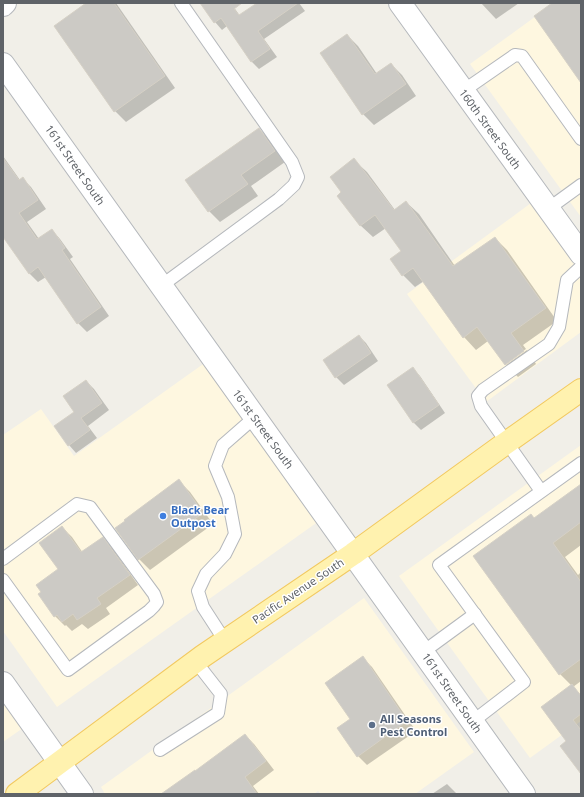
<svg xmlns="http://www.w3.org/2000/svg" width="584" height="797" font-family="'Noto Sans',sans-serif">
<rect width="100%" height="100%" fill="#f1efe8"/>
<g fill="#fef7e0">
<polygon points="554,3 581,3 581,217 470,64"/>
<polygon points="531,203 581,271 581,332 486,402 407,294"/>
<polygon points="206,362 319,521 57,707 3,631 3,435 41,409 74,456"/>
<polygon points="581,445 581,721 530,758 399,576"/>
<polygon points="364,598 474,752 415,794 321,794 318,791 314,794 105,794 101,787"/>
<polygon points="3,701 23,728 3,742"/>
</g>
<g fill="#0003">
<polygon points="87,3 116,3 175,88 126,122 115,111"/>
<polygon points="201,3 231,3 240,16 259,3 299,3 305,11 264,39 277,57 259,69 252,62 227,26 222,30 215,22"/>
<polygon points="481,3 519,3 496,19"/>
<polygon points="347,35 358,46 377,74 391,64 402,75 416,96 374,125 363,114"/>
<polygon points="259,129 270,140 285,162 251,186 258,196 220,222 209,211 187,180"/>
<polygon points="3,156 20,180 23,179 31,187 46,209 27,222 39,239 52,230 60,239 73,257 70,259 109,316 87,332 78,323 46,277 38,282 29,273 5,238 3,239"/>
<polygon points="354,160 367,172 395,210 406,202 419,214 455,266 495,238 507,250 557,321 523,345 526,349 506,363 506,365 488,341 476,350 464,337 424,281 415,287 403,275 402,251 386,228 373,237 360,225 343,193"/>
<polygon points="359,336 366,343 378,361 344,385 336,377"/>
<polygon points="527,350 536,364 518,377 506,365"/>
<polygon points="412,368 420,376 445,413 421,430 413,422"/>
<polygon points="86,381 94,389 109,410 88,426 97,438 76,453 69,445 76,413"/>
<polygon points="179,481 190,492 213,524 150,570 139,559 116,529"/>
<polygon points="581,485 581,545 565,557 578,575 581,572 581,681 573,687 581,695 581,771 568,741 571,685 560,674 531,515 535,519"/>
<polygon points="62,527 72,537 83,553 103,538 112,548 138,585 106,608 110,614 88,629 82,624 72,631 66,625 65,626 55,616"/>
<polygon points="363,658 372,667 416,731 367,765 358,756 351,719"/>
<polygon points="245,735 254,744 274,770 253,786 259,794 166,794"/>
<polygon points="447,784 457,794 432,794"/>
</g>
<g fill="#cccac5" stroke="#d6d1c6">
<polygon points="86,3 114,3 165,76 114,112 54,26"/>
<polygon points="200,3 242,3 234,9 239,15 257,3 298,3 258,31 270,49 251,62 221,18 214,23"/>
<polygon points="552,3 581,3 581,83 534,16"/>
<polygon points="347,34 375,74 391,63 406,84 362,115 320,53"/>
<polygon points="259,128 275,151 241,175 248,184 208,212 185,180"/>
<polygon points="3,158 19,180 23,177 38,200 19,213 37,239 52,229 65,248 62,250 101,307 77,324 38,267 29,274 3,237"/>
<polygon points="354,158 394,210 406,201 453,266 495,237 546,308 511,333 524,351 505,365 477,327 463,338 413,268 402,276 390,259 401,251 375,215 360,226 337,196 341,192 330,177"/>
<polygon points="359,335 371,353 335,378 323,360"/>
<polygon points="413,367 439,405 413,423 387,385"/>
<polygon points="86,380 102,403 81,418 90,430 68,446 54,426 74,412 63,396"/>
<polygon points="179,479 203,513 138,560 115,528 125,521 124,520"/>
<polygon points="581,484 581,522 553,543 581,582 581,659 559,675 473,556 531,514 534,518"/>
<polygon points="62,526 81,552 103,537 130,575 97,598 101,604 77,620 73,614 62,622 57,615 54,617 38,594 41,592 36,585 58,569 39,543"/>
<polygon points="363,656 407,721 357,757 337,728 350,719 325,683"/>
<polygon points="572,684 581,696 581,714 573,720 581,730 581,774 560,746 566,741 541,707"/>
<polygon points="245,734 266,761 245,777 257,794 161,794 195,770 195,771"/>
</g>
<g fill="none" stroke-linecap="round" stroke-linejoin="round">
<g stroke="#b5b8bc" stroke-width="14">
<g id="lane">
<polyline points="463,91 515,55 522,56 581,139"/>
<polyline points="548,209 581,185"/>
<polyline points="161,286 279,199 294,185 298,177 292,162 181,3"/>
<polyline points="541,491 481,406 478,396 483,390 549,344 559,327 567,280 581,267"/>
<polyline points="3,559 77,504 90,507 154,594 157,602 154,606 149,611 68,670 3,580"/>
<polyline points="225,641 203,607 198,591 206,574 225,554 235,534 228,497 215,466 223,445 255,417"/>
<polyline points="423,652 475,614"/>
<polyline points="472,722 524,682 439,565 581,463"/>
<polyline points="160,750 218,713 221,694 196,662"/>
</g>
</g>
<g stroke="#b5b8bc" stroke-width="24">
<g id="street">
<polyline points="400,3 581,254"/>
<polyline points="3,5 5,3"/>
<polyline points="3,64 524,794"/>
<polyline points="3,683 82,794"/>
</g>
</g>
<g stroke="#f2c960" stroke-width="24">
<polyline id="primary" points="17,794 203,656 353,554 499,448 581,390"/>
</g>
<use href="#lane" stroke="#fff" stroke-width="12"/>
<use href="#street" stroke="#fff" stroke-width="22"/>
<use href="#primary" stroke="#fff2af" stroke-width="22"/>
</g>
<circle fill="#3f7fe0" stroke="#fff" stroke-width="1.5" cx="163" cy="516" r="4"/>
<circle fill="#5c6f8a" stroke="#fff" stroke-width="1.5" cx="372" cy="725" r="4"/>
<g text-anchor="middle" stroke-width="3" stroke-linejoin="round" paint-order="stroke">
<g font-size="11" fill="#5f6368" stroke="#fff">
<text transform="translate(490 129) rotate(54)" y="4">160th Street South</text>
<text transform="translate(75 165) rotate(55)" y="4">161st Street South</text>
<text transform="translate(263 429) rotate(54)" y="4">161st Street South</text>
<text transform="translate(298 591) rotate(-34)" y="4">Pacific Avenue South</text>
<text transform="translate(452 693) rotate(55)" y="4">161st Street South</text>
</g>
<g font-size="11" font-weight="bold" fill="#366cbe" stroke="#fff" text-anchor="start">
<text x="171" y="514">Black Bear<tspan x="171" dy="13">Outpost</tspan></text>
</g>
<g font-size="11" font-weight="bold" fill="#4e5e75" stroke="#fff" text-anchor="start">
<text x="380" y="723">All Seasons<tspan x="380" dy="13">Pest Control</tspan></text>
</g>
</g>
<rect width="584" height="797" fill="none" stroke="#5f6368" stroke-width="8"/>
</svg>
